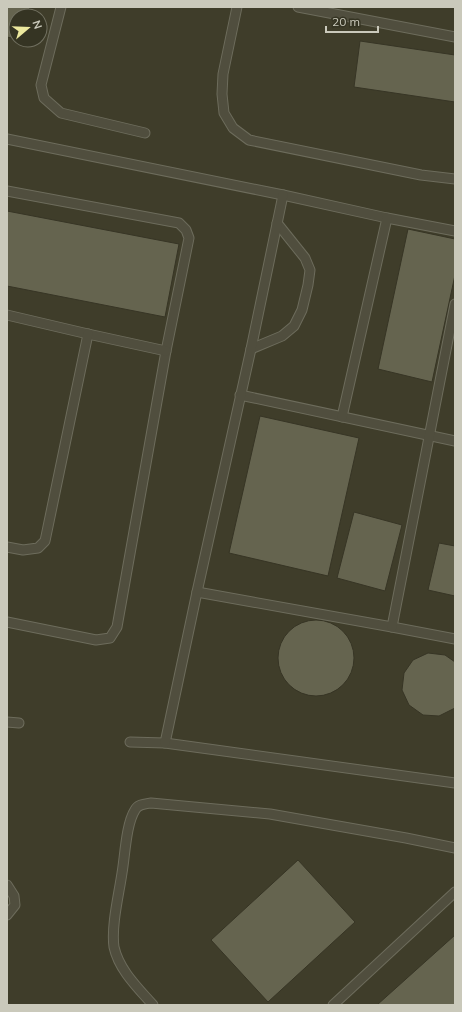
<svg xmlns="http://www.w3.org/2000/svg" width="462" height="1012" font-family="Mulish,sans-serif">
<rect width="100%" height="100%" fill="#3f3d2a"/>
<g fill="#65644f" stroke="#373525">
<polygon points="7,7 30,7 28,16 16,16 16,39 7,37"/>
<polygon points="360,41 455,55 455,102 354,87"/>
<polygon points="7,211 179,244 165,317 7,286"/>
<polygon points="408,229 455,239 455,275 432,382 378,369"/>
<polygon points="260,416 359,438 328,576 229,553"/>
<polygon points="354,512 402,525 385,591 337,578"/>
<polygon points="439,543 455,546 455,596 428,590"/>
<circle cx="316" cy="658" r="38"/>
<polygon points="428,653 445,655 455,662 455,708 439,716 423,715 409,705 402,690 404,673 413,660"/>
<polygon points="298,860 355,922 268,1002 211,940"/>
<polygon points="455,935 455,1005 377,1005"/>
</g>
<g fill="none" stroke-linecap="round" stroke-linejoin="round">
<g stroke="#6d6c5c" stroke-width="11">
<g id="lane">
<polyline points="61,7 41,85 44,98 61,113 145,133"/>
<polyline points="237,7 223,74 222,94 224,113 233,128 249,140 421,175 455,179"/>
<polyline points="298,7 455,37"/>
<polyline points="7,139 283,195 387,218 455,231"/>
<polyline points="7,191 179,223 186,230 189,238 166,351 117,627 110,638 96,640 7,622"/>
<polyline points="7,315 88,334 166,351"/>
<polyline points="251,349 282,336 294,326 302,310 308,285 310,270 305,258 277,223"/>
<polyline points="240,395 455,441"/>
<polyline points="342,417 387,218"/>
<polyline points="7,547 23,550 38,548 45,541 88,334"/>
<polyline points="197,592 392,627 455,639"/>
<polyline points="392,627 455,304"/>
<polyline points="7,722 19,723"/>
<polyline points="130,742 165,743 455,783"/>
<polyline points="165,743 197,592 251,349 283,195"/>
<polyline points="7,885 14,896 15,905 7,915"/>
<path d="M153 1005C138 988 119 970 114 947 111 926 119 894 122 873 125 856 126 824 135 810 138 804 145 804 151 803L270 814 406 838 455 848"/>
<polyline points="333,1005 455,892"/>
</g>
</g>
<use href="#lane" stroke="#504e3e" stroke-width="9"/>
</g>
<rect width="462" height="1012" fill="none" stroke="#cac9bb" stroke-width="16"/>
<g transform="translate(28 28) rotate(71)"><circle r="19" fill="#353423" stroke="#717060"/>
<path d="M0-3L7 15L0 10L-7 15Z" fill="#ece89e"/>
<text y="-6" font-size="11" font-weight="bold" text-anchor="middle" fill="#cac9bb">N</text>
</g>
<path d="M326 26v6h52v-6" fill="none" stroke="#cac9bb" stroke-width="2"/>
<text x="332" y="26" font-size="12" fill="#cac9bb" stroke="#353423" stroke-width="3" paint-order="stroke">20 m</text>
</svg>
